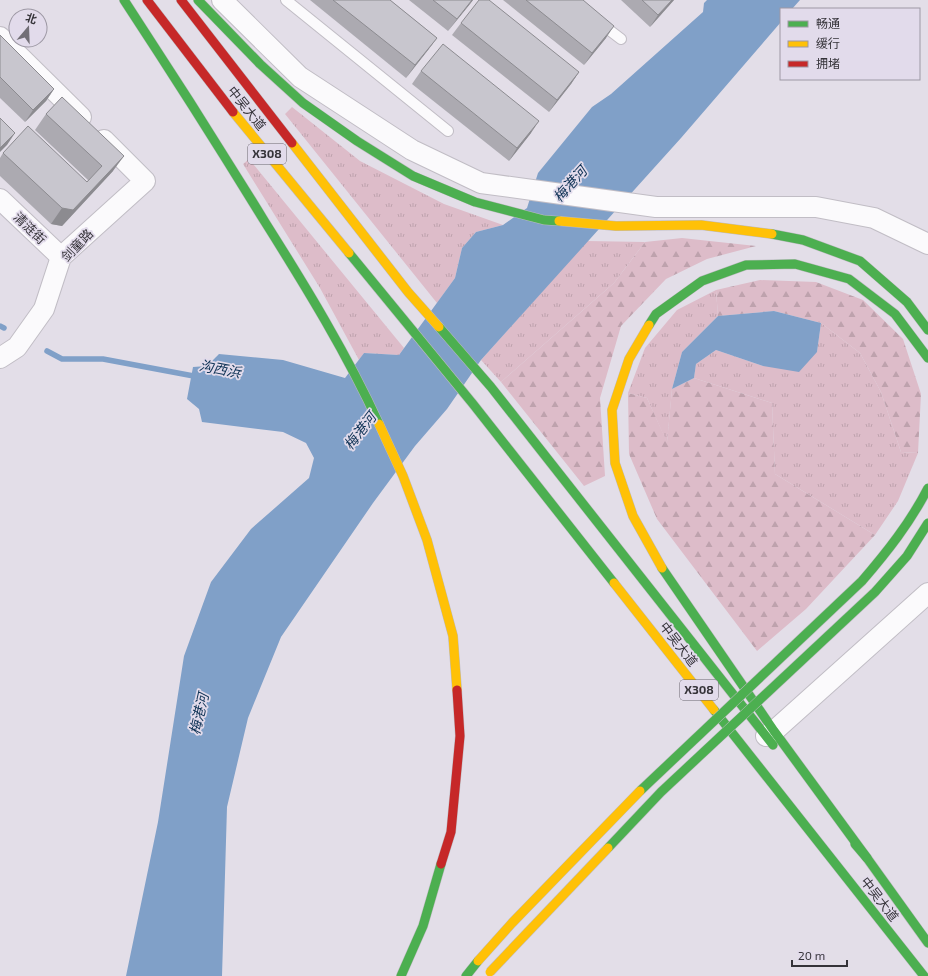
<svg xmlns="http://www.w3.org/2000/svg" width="928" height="976" font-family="'Exo 2','Noto Sans SC',sans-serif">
<defs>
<pattern id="grass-tufts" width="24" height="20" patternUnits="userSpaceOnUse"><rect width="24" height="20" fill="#ddbcc9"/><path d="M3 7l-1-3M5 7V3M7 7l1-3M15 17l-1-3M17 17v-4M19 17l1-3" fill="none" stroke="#bea2ad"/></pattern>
<pattern id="forest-firs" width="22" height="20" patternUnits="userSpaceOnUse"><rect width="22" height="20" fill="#ddbcc9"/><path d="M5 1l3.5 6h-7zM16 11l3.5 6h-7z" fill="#bea2ad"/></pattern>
</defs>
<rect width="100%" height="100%" fill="#e3dee8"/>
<g fill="url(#grass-tufts)">
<polygon points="292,107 360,161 444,204 503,225 476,232 462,248 455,278 437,303 285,114"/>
<polygon points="249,159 404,348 399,355 364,353 359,360 320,288 243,164"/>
<polygon points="587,241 645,242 614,283 501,382 481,360"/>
<polygon points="716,290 718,316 682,352 672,389 667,443 647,398 628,393 645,348 677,310"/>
<polygon points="821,323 860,353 881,392 901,452 918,453 898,501 875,535 775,474 772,403 694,378 696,364 716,350 763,366 817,352"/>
</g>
<g fill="url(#forest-firs)">
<polygon points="682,238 756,246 707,259 666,279 621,326 600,398 605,476 584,486 501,382 614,283 645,242"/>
<polygon points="760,280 816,282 863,300 903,339 921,394 918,453 901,452 881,392 860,353 821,323 774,311 718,316 716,290"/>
<polygon points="694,378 772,403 775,474 875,535 806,609 757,651 657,519 629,454 628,393 647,398 667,442 672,389"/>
</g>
<g fill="#80a0c8">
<polygon points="707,0 800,0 792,9 781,9 781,22 681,138 481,360 447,409 415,446 373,503 281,637 248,718 227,807 222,976 126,976 158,822 184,656 211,582 251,529 309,478 314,458 306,443 283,432 202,422 199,409 187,399 193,367 207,366 219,354 283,360 345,378 364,353 399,355 455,278 462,248 476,232 503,225 527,208 538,173 592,107 611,94 703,12 704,3"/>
<polygon points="774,311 821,323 817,352 799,372 763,366 716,350 696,364 694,378 672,389 682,352 718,316"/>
</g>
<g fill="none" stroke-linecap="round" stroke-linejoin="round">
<g stroke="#80a0c8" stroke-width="5.5">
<polyline points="0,326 4,328"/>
<polyline points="47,351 62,359 103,359 199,377"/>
</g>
<g stroke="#c1bdc5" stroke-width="12">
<g id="lane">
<polyline points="286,0 448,131"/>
<polyline points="600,23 621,39"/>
</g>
</g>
<g stroke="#c1bdc5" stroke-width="22">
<g id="street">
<polyline points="222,0 300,77 412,150 481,183 656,207 816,207 874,218 928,244"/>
<polyline points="0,37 81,117"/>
<polyline points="0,199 61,257"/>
<polyline points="0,358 17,347 44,309 61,257 145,181 104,140"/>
<polyline points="766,736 774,731 928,593"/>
</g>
</g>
<g stroke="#bdbbc0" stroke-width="10">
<g id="fast">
<path d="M124 0C172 73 219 147 265 222 306 287 347 354 379 424"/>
<polyline points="198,0 260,64 303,103 357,141 413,176 475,202 544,220 559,221"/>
<polyline points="772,234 803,240 860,261 907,302 928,330"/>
<polyline points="349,253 473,404 614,583"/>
<polyline points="649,325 656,314 702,281 746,265 795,264 849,279 895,314 928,358"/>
<polyline points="439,327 491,387 773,745"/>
<polyline points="662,568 774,731 867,858"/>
<polyline points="714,710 924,976"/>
<polyline points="855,844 867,858 928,943"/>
<polyline points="401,976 423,926 441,864"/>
<polyline points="466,976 478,961"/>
</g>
</g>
<g stroke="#bdbbc0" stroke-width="10">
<g id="slow">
<polyline points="233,112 349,253"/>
<polyline points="292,143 408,292 439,327"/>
<polyline points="559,221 616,226 701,225 772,234"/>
<polyline points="649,325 629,359 612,410 615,463 633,516 662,568"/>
<polyline points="379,424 403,476 427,540 453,636 457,690"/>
<polyline points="614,583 714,710"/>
</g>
</g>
<g stroke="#bdbbc0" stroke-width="10">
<g id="jam">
<polyline points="147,0 233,112"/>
<polyline points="181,0 292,143"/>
<polyline points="441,864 451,832 460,736 457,690"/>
</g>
</g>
<use href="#lane" stroke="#fbfafc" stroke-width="10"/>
<use href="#street" stroke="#fbfafc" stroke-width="20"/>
<use href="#fast" stroke="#4caf50" stroke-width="9"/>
<use href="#slow" stroke="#ffc107" stroke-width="9"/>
<use href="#jam" stroke="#c62828" stroke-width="9"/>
<g stroke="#bdbbc0" stroke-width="10" stroke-linecap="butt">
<g id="fast-bridge">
<path d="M640 791 862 581C887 552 910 523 928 488"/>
<polyline points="608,848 661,792 875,592 907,556 928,523"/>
</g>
</g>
<g stroke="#bdbbc0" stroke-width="10" stroke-linecap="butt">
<g id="slow-bridge">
<polyline points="478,961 512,923 640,791"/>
<polyline points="490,972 608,848"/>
</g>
</g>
<use href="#fast-bridge" stroke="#4caf50" stroke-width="9"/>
<use href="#slow-bridge" stroke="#ffc107" stroke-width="9"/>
</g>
<g fill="#acaab1">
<polygon points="310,0 390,0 437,38 428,50 406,78"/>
<polygon points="409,0 473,0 448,31"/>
<polygon points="503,0 583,0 606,38 584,65"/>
<polygon points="621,0 674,0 650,27"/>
<polygon points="461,23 579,72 571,84 549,112 452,35"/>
<polygon points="0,35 54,89 46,101 25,122 0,98"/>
<polygon points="421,71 531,133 509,161 412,84"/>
<polygon points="46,114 113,171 62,226 51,224 0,176 0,158 3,153 87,182 88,180 35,130"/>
</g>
<g fill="#8c8b90">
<polygon points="472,0 473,0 470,4 448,31 457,19"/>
<polygon points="672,0 674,0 650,27 658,15"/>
<polygon points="614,26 606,38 584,65 592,53"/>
<polygon points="437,38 428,50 406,78 415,65"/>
<polygon points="579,72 571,84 549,112 557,100"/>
<polygon points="54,89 46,101 25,122 33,110"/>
<polygon points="539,121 531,133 509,161 517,148"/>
<polygon points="15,133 7,145 0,152 0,148"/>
<polygon points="124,156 113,171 62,226 51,224 62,208"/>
</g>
<g fill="#c8c6ce" stroke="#8c8b90">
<polygon points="333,0 390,0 437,38 415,65"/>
<polygon points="433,0 472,0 457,19"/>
<polygon points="479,0 489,0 579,72 557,100 461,23"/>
<polygon points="526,0 583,0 614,26 592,53"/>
<polygon points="642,0 672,0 658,15"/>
<polygon points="0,35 54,89 33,110 0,77"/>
<polygon points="443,44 539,121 517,148 421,71"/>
<polygon points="62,97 124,156 73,210 62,208 3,153 28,126 87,182 102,166 46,114"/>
<polygon points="0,118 15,133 0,148"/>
</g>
<g text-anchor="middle" stroke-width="3.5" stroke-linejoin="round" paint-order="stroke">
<g fill="#e2dbeb" stroke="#69656e" stroke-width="1">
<rect x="248" y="144" width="38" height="20" rx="3"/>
<rect x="680" y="680" width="38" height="20" rx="3"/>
</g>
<g font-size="12" font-weight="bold" fill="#353339">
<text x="267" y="158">X308</text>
<text x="699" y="694">X308</text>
</g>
<g font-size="13" fill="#353339" stroke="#e2dbeb">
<text transform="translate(247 108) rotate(51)" y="5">中吴大道</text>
<text transform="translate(30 228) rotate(44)" y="5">清涟街</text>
<text transform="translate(77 245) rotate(-46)" y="5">剑童路</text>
<text transform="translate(679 644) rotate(52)" y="5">中吴大道</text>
<text transform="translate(880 899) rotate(52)" y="5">中吴大道</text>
</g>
<g font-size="14" font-style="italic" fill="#0d3154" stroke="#e2dbeb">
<text transform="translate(570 184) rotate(-48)" y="5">梅港河</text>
<text transform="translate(220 369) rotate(11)" y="5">沟西浜</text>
<text transform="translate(360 431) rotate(-52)" y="5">梅港河</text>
<text transform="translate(199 714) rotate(-77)" y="5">梅港河</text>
</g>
</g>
<rect x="780" y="8" width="140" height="72" fill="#e2dbeb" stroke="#9d98a4"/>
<rect x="788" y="21" width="20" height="6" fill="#4caf50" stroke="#9d98a4"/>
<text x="816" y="28" font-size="12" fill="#353339">畅通</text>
<rect x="788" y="41" width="20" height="6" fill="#ffc107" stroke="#9d98a4"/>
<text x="816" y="48" font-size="12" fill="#353339">缓行</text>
<rect x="788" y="61" width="20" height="6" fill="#c62828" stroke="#9d98a4"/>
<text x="816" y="68" font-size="12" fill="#353339">拥堵</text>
<g transform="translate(28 28) rotate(19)"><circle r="19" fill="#e2dbeb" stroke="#9d98a4"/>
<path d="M0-3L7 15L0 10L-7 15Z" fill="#726f76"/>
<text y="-6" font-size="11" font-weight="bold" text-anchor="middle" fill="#353339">北</text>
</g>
<path d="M792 960v6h55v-6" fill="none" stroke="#353339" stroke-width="2"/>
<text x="798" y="960" font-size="12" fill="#353339" stroke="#e2dbeb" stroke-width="3" paint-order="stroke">20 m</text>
</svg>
